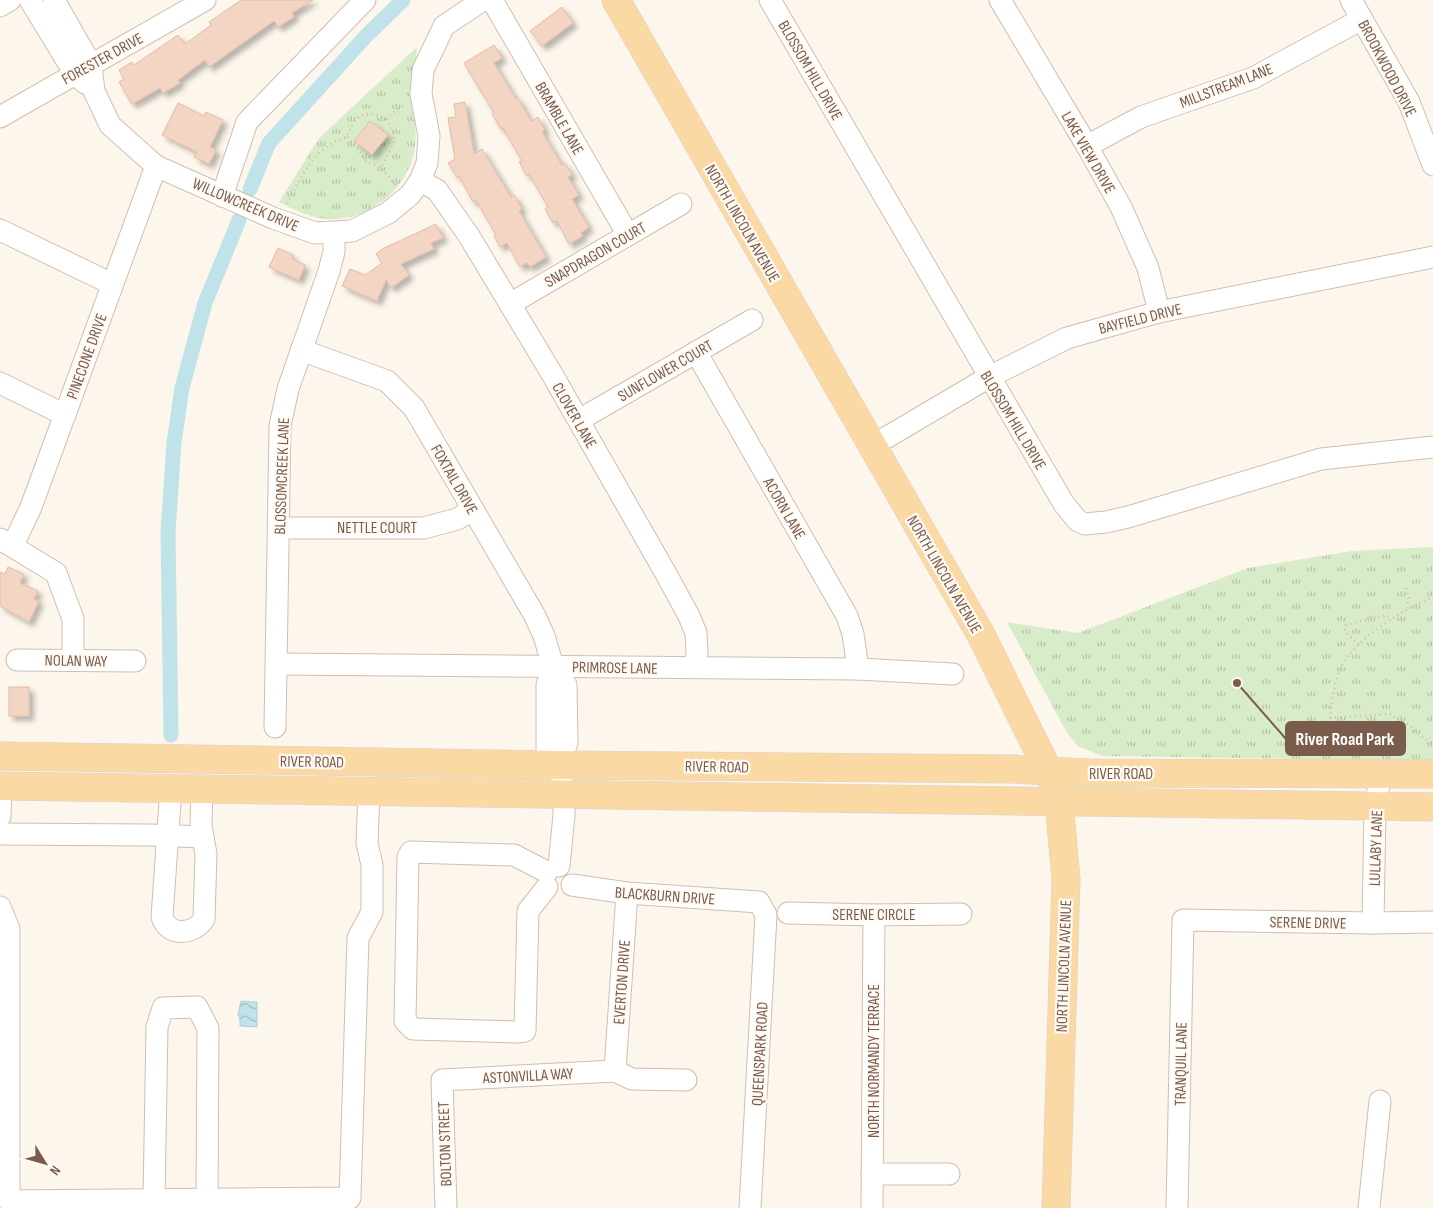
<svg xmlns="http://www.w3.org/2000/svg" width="1433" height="1208" font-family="'Sofia Sans Condensed',sans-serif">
<defs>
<pattern id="park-tufts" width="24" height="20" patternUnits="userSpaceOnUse" patternTransform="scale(1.25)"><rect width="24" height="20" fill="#d8ecc9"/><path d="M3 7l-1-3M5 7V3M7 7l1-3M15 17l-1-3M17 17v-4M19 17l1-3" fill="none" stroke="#b4c2a5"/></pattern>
<pattern id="water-waves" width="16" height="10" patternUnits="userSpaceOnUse" patternTransform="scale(1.25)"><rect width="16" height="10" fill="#bfe3e8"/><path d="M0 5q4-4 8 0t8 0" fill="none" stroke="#a0bbbe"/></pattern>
<filter id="shadow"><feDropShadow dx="4.5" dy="4.5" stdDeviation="2.5" flood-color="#0004"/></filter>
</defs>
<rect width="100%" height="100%" fill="#fdf6ec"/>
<g fill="url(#park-tufts)">
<path d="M417 47C415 68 413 88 414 108 415 124 417 139 414 154 404 193 366 222 326 219 309 217 294 210 279 202L319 138Z"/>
<polygon points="1433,547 1433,761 1102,756 1078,746 1067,733 1007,622 1078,633 1248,568 1352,551"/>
</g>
<polygon fill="url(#water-waves)" stroke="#a5d3da" points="241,1001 257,1002 257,1027 240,1026 240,1020 238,1014"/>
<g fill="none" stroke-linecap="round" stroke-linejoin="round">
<g stroke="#bfe3e8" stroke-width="15">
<polyline points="250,189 269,143 367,35 403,0"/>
<polyline points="171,735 168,532 174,443 182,388 205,303 239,220"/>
</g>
</g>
<g fill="#f3d5c3" stroke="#e6bba3" filter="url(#shadow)">
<polygon points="241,0 313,0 292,13 294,17 278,27 274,21 209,67 205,60 178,80 180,83 163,93 160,88 132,104 119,82 124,79 119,70 132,62 134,65 178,35 185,44 211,25 209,22"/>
<polygon points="562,7 573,23 542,46 530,31"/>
<polygon points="494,45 502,58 494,63 516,99 518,98 531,121 538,117 545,130 542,132 562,165 565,163 572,175 568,177 579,195 572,199 589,227 581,233 583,236 569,244 557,221 553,223 545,209 548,207 529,174 527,176 519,162 522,161 503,128 501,129 492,114 494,113 464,63"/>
<polygon points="465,102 474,154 482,149 511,197 514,195 522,209 519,211 546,257 530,267 527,263 520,267 507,243 500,247 494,236 496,235 476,200 473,202 459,176 457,177 448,163 455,159 448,118 456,117 454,104"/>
<polygon points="178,103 204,116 206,112 223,120 210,147 216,150 209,164 194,157 197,152 162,135"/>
<polygon points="370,121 388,135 372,155 354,141"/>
<polygon points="436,224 443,238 431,243 434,249 401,264 409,275 391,288 386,280 377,301 342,286 350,269 365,275 382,263 376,254 384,248"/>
<polygon points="278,248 293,255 292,259 305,265 299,280 269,267"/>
<polygon points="8,567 24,574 20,583 38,591 34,599 39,601 29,622 0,606 0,572 5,574"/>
<rect x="9" y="687" width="20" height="29"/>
</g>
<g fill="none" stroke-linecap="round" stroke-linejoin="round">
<g stroke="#d1beb0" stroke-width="23">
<g id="minor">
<polyline points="30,0 75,74 85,83"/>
<polyline points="54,0 91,65 94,91 110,125 156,166 273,218 315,233 352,231 388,213 410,195 420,181 427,163 429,136 421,94 423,70 444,26 483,0"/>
<polyline points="492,0 628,235"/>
<polyline points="770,0 1064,504 1078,521 1085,524 1106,522 1128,517 1321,459 1433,447"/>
<polyline points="1000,0 1087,146 1121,207 1148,268 1159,312"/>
<polyline points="1351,0 1409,102 1433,165"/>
<polyline points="0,6 10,0"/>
<polyline points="0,117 205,0"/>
<polyline points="1087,146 1141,117 1253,78 1362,19"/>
<polyline points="420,181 437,190 469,236 552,374 665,572 689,616 696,633 697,651 696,667"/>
<polyline points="222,196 247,122 365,0"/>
<polyline points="0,230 112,284"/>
<polyline points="510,304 681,204"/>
<polyline points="301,350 387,381 414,408 535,616 544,636 553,666 566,685 567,743 559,765"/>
<polyline points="696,352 847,616 853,634 858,669"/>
<polyline points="0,383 65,415"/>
<polyline points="579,420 752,320"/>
<polyline points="872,446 989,377 1067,338 1159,312 1433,257"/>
<polyline points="279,528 424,528 457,519 473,510"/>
<polyline points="0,539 56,573 73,619 73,660"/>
<polyline points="13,545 31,507 156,166"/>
<polyline points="17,660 135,661"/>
<polyline points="277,664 858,669 953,674"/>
<polyline points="553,666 547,685 547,750 559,765 564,794 564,815 559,866"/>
<polyline points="275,727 280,426 288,389 329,271 334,252 334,233"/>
<path d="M171 788 162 917C168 937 194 935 204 919L206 854 201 826 202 789"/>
<polyline points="0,817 1,786"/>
<polyline points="0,834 149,835 203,837"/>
<polyline points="572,885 627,893 759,902 766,915 750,1208"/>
<polyline points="547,887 528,911 525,1031 517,1032 413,1029 405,1021 408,857 411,852 514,855 547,872"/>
<polyline points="0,907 9,929 9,1201 350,1198 358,938 372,912 372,865 367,843 369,792"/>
<polyline points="788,913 874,915 961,914"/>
<polyline points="1373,923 1375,807 1381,774"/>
<polyline points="615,1071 627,893"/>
<polyline points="872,1174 949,1174"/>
<polyline points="154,1199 157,1027 163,1008 197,1007 208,1028 207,1199"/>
<polyline points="446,1208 442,1080 615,1071 632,1079 686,1080"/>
<polyline points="872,1208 874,915"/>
<polyline points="1177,1208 1183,920 1373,923 1433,922"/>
<polyline points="1369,1208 1380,1101"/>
</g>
</g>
<g stroke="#dad1cd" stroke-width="29">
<g id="major">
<polyline points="616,0 980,633 1049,772 1059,802 1066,879 1056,1208"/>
<polyline points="0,756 559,765 1012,769 1088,773 1433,774"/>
<polyline points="0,786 1433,807"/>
</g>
</g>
<g stroke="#d9b8a5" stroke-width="2.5" stroke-dasharray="1 4" stroke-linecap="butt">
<path d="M386 119C402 140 391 148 381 167L396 186"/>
<path d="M347 137C352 147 361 148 364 160L381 167"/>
<path d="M287 204C303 175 312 148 347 137 354 116 364 108 386 119L399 108 406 105"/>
<polyline points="1406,588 1409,599 1407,606 1408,609"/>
<polyline points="1359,644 1345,632 1346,625 1365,620 1372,616 1380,618 1386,615 1391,620"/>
<path d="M1330 718 1391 714C1395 719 1397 718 1402 720 1413 728 1420 736 1433 744"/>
<path d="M1287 753 1330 718C1332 702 1334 684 1340 669 1352 641 1405 608 1433 597"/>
</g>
<use href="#minor" stroke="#fff" stroke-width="21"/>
<use href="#major" stroke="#fbd9a5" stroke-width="28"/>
</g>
<g text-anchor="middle" stroke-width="4.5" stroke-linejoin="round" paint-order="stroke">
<g font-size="16" fill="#7a5c4d" stroke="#fffaf3">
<text transform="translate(102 58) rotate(-29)" y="6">FORESTER DRIVE</text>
<text transform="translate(1388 68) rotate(62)" y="6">BROOKWOOD DRIVE</text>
<text transform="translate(811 70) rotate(60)" y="6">BLOSSOM HILL DRIVE</text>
<text transform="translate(1226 85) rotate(-21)" y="6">MILLSTREAM LANE</text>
<text transform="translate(560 118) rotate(60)" y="6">BRAMBLE LANE</text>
<text transform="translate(1089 152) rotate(60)" y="6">LAKE VIEW DRIVE</text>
<text transform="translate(246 204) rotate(23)" y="6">WILLOWCREEK DRIVE</text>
<text transform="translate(743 223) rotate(60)" y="6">NORTH LINCOLN AVENUE</text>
<text transform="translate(595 254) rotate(-30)" y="6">SNAPDRAGON COURT</text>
<text transform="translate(1140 318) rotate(-14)" y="6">BAYFIELD DRIVE</text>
<text transform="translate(86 356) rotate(-70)" y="6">PINECONE DRIVE</text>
<text transform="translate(665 370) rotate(-30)" y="6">SUNFLOWER COURT</text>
<text transform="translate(575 415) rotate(60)" y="6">CLOVER LANE</text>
<text transform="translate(1014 420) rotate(59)" y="6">BLOSSOM HILL DRIVE</text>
<text transform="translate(281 476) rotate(-88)" y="6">BLOSSOMCREEK LANE</text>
<text transform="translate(455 479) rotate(60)" y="6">FOXTAIL DRIVE</text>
<text transform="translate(785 508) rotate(60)" y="6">ACORN LANE</text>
<text x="377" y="533">NETTLE COURT</text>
<text transform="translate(945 574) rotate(60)" y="6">NORTH LINCOLN AVENUE</text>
<text transform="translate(76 660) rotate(1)" y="6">NOLAN WAY</text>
<text transform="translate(615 667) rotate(1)" y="6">PRIMROSE LANE</text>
<text transform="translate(312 761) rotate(1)" y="6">RIVER ROAD</text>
<text transform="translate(717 766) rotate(1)" y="6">RIVER ROAD</text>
<text x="1121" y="779">RIVER ROAD</text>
<text transform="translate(1375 848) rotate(-88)" y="6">LULLABY LANE</text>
<text transform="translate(665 895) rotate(4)" y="6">BLACKBURN DRIVE</text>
<text x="874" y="920">SERENE CIRCLE</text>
<text transform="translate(1308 922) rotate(1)" y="6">SERENE DRIVE</text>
<text transform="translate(1063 966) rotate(-88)" y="6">NORTH LINCOLN AVENUE</text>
<text transform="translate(621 982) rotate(-86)" y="6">EVERTON DRIVE</text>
<text transform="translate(759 1054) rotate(-87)" y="6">QUEENSPARK ROAD</text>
<text transform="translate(873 1061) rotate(-90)" y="6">NORTH NORMANDY TERRACE</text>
<text transform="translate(1180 1064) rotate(-89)" y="6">TRANQUIL LANE</text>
<text transform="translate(528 1075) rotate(-3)" y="6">ASTONVILLA WAY</text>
<text transform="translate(444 1144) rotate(-92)" y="6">BOLTON STREET</text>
</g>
</g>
<path fill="none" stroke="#7a5c4d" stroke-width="2" d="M1237 683L1286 739"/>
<circle fill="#7a5c4d" stroke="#fffaf3" stroke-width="2" cx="1237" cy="683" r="5"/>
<rect fill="#7a5c4d" stroke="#7a5c4d" stroke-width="2" x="1286" y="722" width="119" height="33" rx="5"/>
<g font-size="18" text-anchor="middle" font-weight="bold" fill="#fff">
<text x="1345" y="745">River Road Park</text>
</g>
<g transform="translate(45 1163) rotate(127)" stroke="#fffaf3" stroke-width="4" paint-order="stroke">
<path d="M0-4L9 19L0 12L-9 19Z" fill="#7a5c4d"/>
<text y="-8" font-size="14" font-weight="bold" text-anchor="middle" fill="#7a5c4d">N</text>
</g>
</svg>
